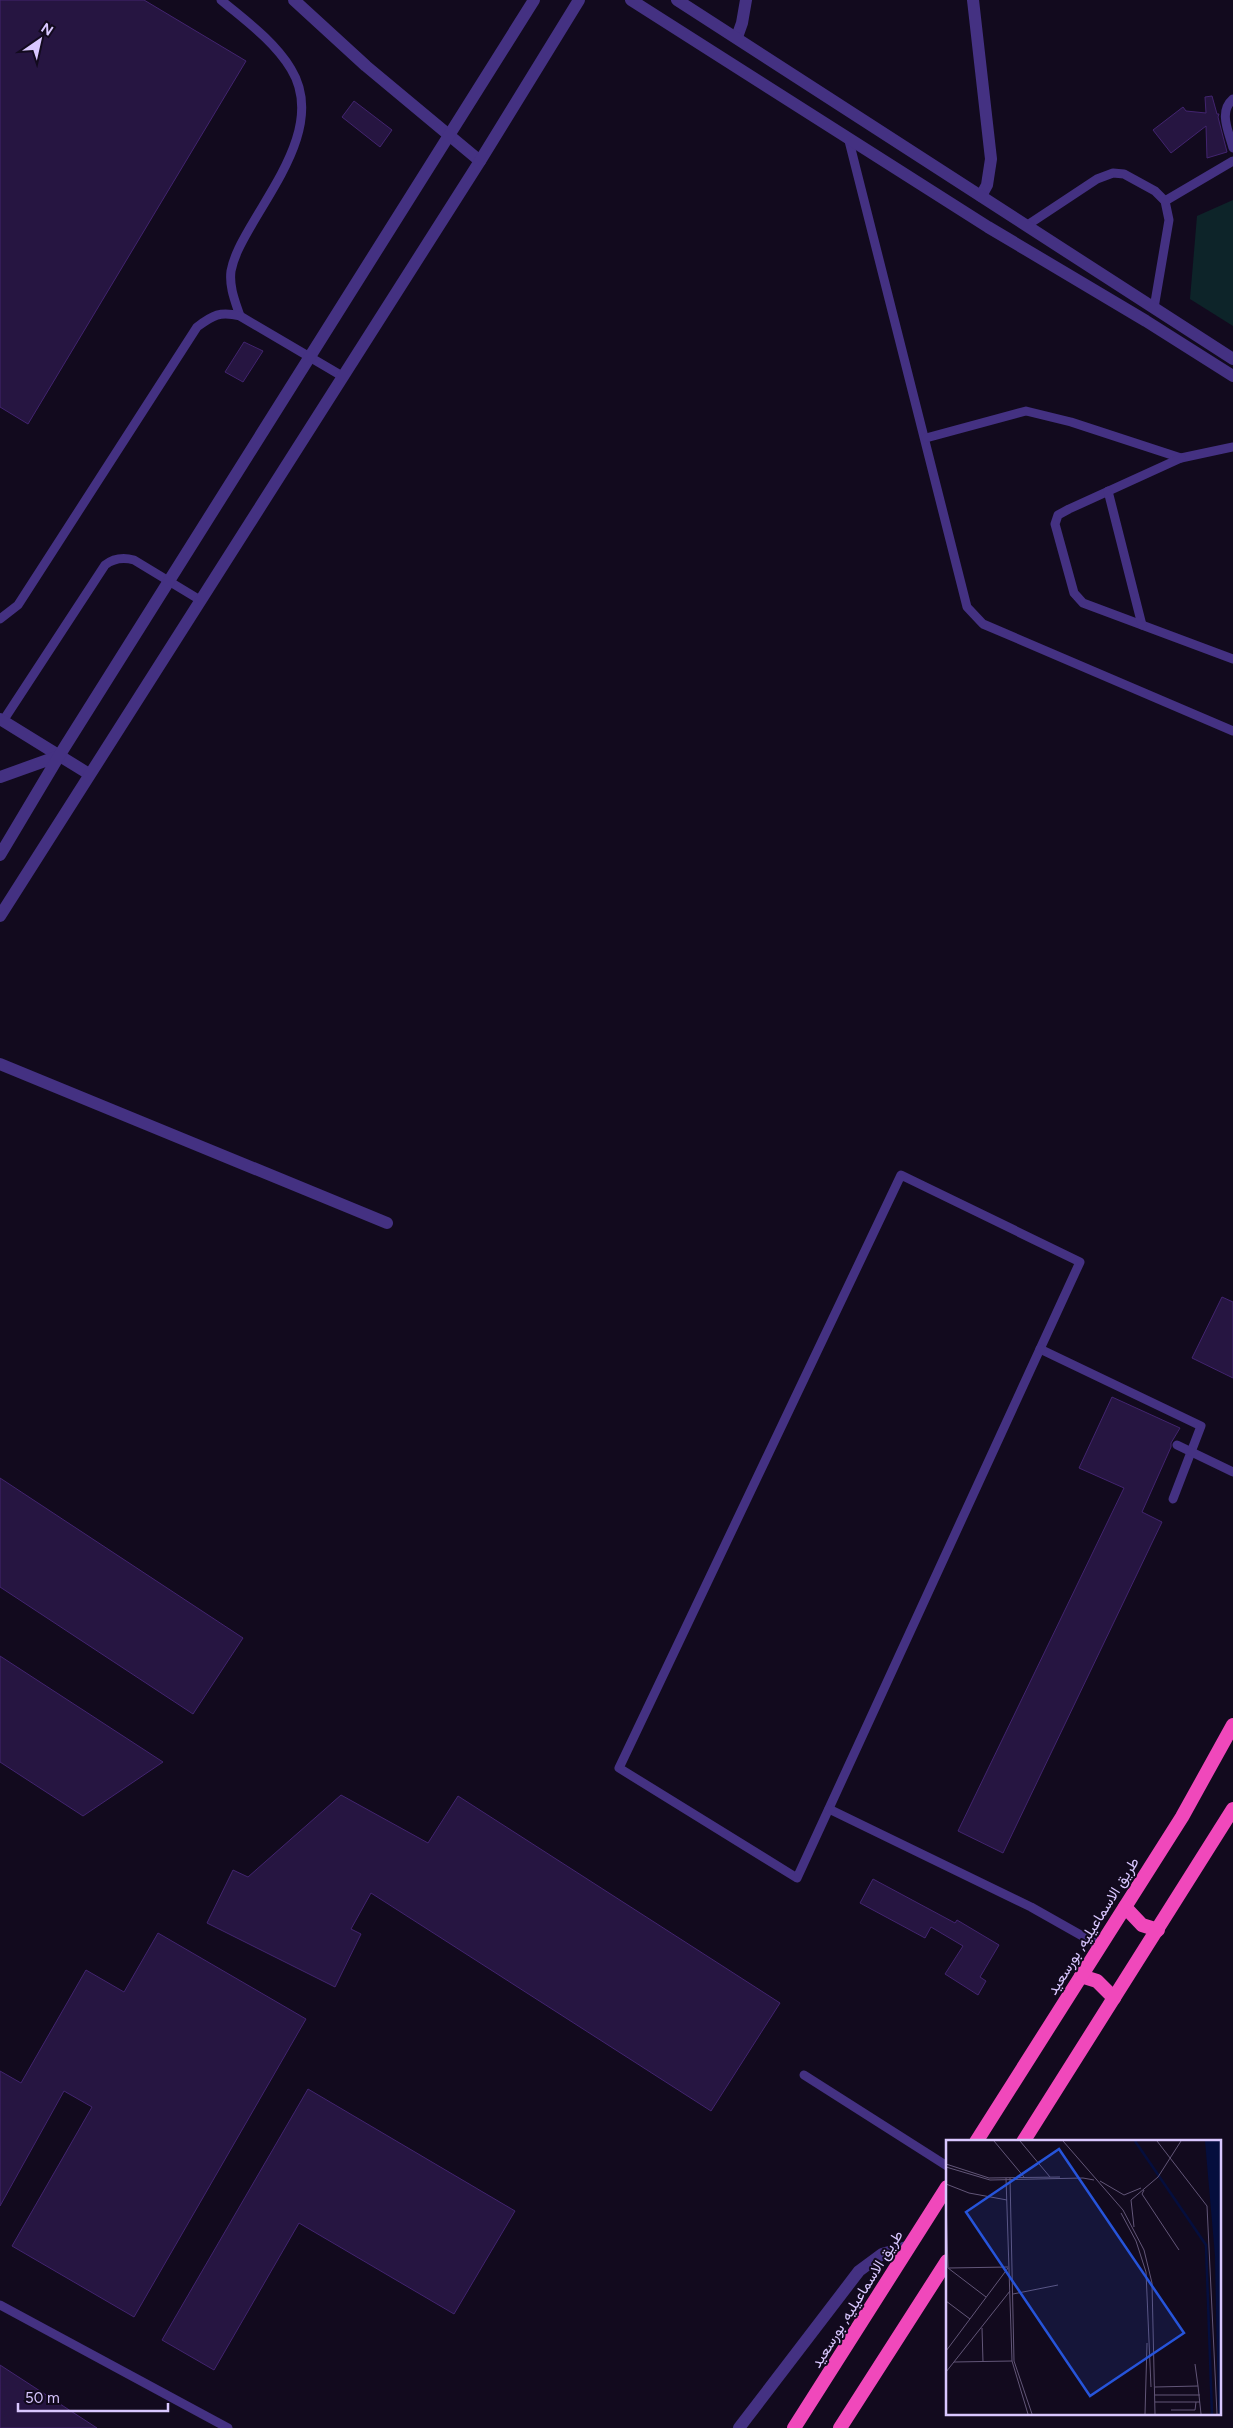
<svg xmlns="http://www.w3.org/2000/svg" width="1233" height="2428" font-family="Figtree,Vazirmatn,sans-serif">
<rect width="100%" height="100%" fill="#120a1e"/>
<polygon fill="#0d2429" points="1233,200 1233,326 1190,299 1197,216"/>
<g fill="#261541" stroke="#42246f">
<polygon points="0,0 144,0 246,61 28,424 0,407"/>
<polygon points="1212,96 1217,114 1219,114 1218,117 1227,152 1207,158 1206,126 1171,153 1153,130 1183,107 1186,111 1206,113 1205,97"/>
<polygon points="354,101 392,130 380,147 342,117"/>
<polygon points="244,342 263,351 243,382 225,372"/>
<polygon points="1222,1297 1233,1302 1233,1378 1192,1358"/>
<polygon points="1112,1397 1180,1428 1171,1443 1171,1447 1142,1512 1162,1522 1003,1853 958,1831 1124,1488 1079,1468"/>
<polygon points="0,1478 243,1638 193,1714 0,1587"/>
<polygon points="0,1656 163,1762 83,1816 0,1762"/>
<polygon points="341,1795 428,1843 458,1796 780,2003 711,2111 371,1893 351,1929 361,1934 335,1987 207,1923 233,1870 248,1877"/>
<polygon points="873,1879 955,1923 957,1920 999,1945 980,1977 986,1981 978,1995 945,1974 963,1946 931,1927 925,1938 860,1903"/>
<polygon points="158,1933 306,2019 134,2317 12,2246 92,2107 64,2091 0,2206 0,2071 21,2083 86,1970 124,1992"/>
<polygon points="308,2089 515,2211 454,2314 299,2223 214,2370 162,2340"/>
<polygon points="0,2365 97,2428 0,2428"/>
</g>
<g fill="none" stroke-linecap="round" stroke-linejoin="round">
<g stroke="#443182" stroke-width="9">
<path d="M221 0C246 21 274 41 291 69 323 121 276 182 251 226 243 240 234 255 231 271 229 287 235 301 240 316"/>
<path d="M1233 99C1218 112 1229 132 1233 148"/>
<polyline points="848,137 967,607 983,624 1233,731"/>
<polyline points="1165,201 1233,161"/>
<polyline points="1026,226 1097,179 1113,173 1124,174 1155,191 1165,201 1169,220 1154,308"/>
<polyline points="926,438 1026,411 1071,422 1181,458 1233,447"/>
<polyline points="1181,458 1069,509 1058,515 1055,524 1074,593 1083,603 1233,659"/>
<polyline points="1108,491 1142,625"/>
<path d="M0 619 18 605 197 327C213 315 220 311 240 316L342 376"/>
<path d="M3 721 105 565C114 558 123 557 134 560L200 600"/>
<polygon points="901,1175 1080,1262 797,1878 619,1768"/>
<polyline points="1040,1349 1201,1426 1173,1499"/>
<polyline points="1177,1445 1233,1472"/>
<polyline points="829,1809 1031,1907 1100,1946"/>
<polyline points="804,2075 947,2166"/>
<polyline points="0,2305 228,2428"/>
</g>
<g stroke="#443182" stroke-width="12">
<polyline points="294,0 366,66 480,161"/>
<polyline points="973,0 991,159 987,185 981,196"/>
<polyline points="737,37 742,23 746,0"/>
<polyline points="0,719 89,774"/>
<polyline points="0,777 59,756"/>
<polyline points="0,855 59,756 534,0"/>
<polyline points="0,916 480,161 579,0"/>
<polyline points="0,1064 387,1223"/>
<polyline points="739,2428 859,2271 882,2254 910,2246"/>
</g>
<g stroke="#443182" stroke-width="12">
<polyline points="631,0 988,227 1146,321 1233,376"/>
<polyline points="677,0 1233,359"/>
</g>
<g stroke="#f048bb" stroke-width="14">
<polyline points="1125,1907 1142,1925 1158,1930"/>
<polyline points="1081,1976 1097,1981 1114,1998"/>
<polyline points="976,2142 1182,1817 1233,1725"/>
<polyline points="1023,2142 1233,1809"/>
<polyline points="794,2428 947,2187"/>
<polyline points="840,2428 947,2261"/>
</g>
</g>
<g text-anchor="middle" stroke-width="4" stroke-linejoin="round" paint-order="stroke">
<g font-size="15" fill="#d9c7ff" stroke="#120a1e">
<text transform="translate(1093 1926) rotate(-58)" y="5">طريق الاسماعيليه, بورسعيد</text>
<text transform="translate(857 2299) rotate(-58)" y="5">طريق الاسماعيليه, بورسعيد</text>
</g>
</g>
<g transform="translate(946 2140)">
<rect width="275" height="275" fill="#120a1e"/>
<path d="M259 1H275V274H272L269 116Z" fill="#050e3d"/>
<path fill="none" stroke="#050e3d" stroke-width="2.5" d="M189 1 260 105 266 274"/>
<path fill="none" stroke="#625678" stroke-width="1" d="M48 1 78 37M74 1 104 37M117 1 177 70 198 110 206 143 209 274M211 1 261 66 271 274M0 24 43 38 114 37M0 27 44 40 137 38 148 40M60 38 66 221 82 274M64 38 68 221 86 274M154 41 178 55 195 48M0 44 23 53 61 60M198 50 196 54 233 110M0 58 2 128 40 157M175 73 190 101 200 132 205 247M188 87 185 60 212 37 235 1M3 128 62 127M67 154 112 145M0 161 24 179M36 188 37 222M0 211 62 128M8 222 66 221M249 224 252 246M0 232 64 151M209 247 252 246 255 274M209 255H254M209 262H254M225 270H249L250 262M199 274 201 203"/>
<path fill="#2654da" fill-opacity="0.15" stroke="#2654da" stroke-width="2.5" d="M113 9 238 193 144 256 20 72Z"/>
<rect width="275" height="275" fill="none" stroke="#d9c7ff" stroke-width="2.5"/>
</g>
<g transform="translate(40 40) rotate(34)" stroke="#120a1e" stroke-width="4" paint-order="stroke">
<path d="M0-4L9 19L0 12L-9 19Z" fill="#d9c7ff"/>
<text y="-8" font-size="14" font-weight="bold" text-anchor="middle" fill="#d9c7ff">N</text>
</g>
<path d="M18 2403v8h150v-8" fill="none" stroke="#d9c7ff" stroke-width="2.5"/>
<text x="25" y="2403" font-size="15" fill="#d9c7ff" stroke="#120a1e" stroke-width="4" paint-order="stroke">50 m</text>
</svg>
